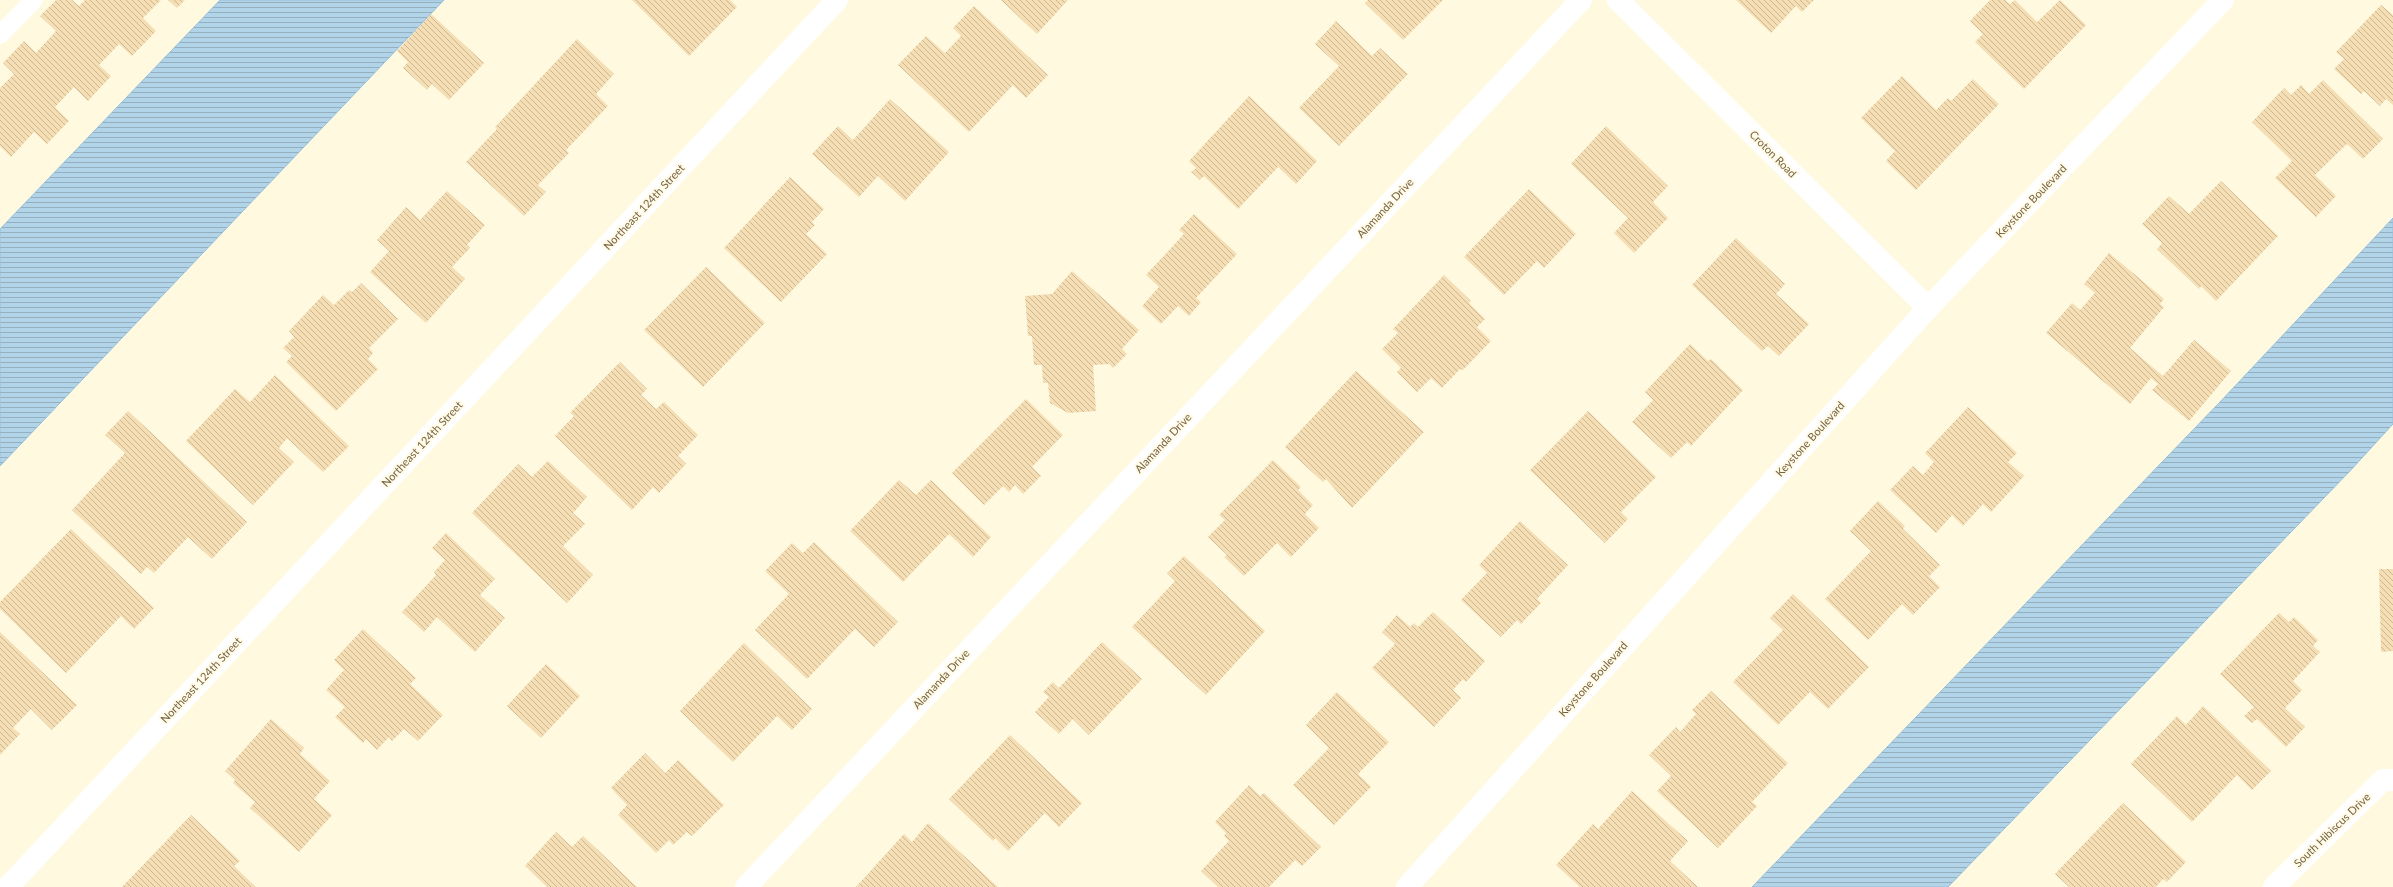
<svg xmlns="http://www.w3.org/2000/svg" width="2393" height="887" font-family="Lato,sans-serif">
<defs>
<pattern id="water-rules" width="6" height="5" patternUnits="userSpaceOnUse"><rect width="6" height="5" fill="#b2d4e9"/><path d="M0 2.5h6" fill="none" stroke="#95afbf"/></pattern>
<pattern id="building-back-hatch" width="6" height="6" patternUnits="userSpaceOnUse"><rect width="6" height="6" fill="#f6deb4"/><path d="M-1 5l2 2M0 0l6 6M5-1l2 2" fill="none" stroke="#ccb794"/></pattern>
</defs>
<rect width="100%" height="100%" fill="#fef9df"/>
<g fill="url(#water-rules)" stroke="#98c0db">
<polygon points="220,0 444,0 0,466 0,229"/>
<polygon points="2393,218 2393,424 2350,471 1948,887 1752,887 2219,403"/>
</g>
<g fill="url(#building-back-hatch)">
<polygon points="56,0 72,0 79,6 85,0 161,0 143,18 156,31 132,56 119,44 99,65 111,76 88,101 74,87 55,107 69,121 47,144 34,132 11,157 0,146 0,88 14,74 3,63 24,41 36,53 56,31 40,16"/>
<polygon points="168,0 185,0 177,8"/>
<polygon points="632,0 730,0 737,7 689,56"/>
<polygon points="1001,0 1068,0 1037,34"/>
<polygon points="1368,0 1443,0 1403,40 1365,3"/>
<polygon points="1736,0 1814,0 1802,12 1796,6 1771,33"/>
<polygon points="1990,0 2005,0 2010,4 2015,0 2037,22 2060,0 2086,25 2024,89 1975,42 1983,34 1970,21"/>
<polygon points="2381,5 2393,15 2393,105 2386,99 2380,106 2364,91 2361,94 2334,69 2344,59 2336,52"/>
<polygon points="974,6 1048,75 1026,98 1013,85 969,132 898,65 926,36 945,53 961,36 953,28"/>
<polygon points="431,14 484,63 449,100 432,84 427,90 403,68 408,62 397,51"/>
<polygon points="1336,21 1372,56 1380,48 1408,74 1339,146 1299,108 1339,66 1315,44"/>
<polygon points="577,39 614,74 596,94 608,106 566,150 569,153 538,185 546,192 524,216 466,162 497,129 495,127"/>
<polygon points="1902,76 1936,110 1948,98 1951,101 1973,79 1999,104 1916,190 1886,161 1895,151 1861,118"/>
<polygon points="2323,80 2383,139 2363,159 2347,144 2315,175 2336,196 2316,217 2275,178 2292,161 2252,122 2284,88 2291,95 2301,85 2309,94"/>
<polygon points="1249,96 1317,161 1296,184 1278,167 1238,209 1204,176 1200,180 1196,176 1191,172 1196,168 1189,161"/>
<polygon points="890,99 949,152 905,201 878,176 859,197 812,154 838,126 853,140"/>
<polygon points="1606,126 1668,186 1653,202 1668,218 1634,253 1614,233 1628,218 1571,164"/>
<polygon points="790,177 824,209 812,222 815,225 806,234 827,254 781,302 724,248"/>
<polygon points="2221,181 2278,236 2216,301 2201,286 2199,289 2157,249 2162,243 2142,224 2169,196 2189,214"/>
<polygon points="1529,189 1576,234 1544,268 1537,261 1504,295 1464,257"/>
<polygon points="447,191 485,225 467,245 470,248 452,267 465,279 426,323 370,272 389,251 377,240 406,207 420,220"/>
<polygon points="1194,214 1237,254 1196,298 1201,302 1189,316 1178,306 1161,324 1142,306 1159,287 1146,275 1184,234 1179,230"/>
<polygon points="1736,238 1785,284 1776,294 1809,324 1779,356 1768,346 1762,351 1692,285"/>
<polygon points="2109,253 2164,299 2160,304 2164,307 2130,348 2163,376 2194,340 2231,371 2189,421 2152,390 2158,384 2151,378 2130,404 2046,333 2072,303 2080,310 2095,293 2084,284"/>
<polygon points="706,267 765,323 703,387 644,330"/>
<polygon points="1072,271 1139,330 1122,349 1127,354 1113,368 1109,364 1093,365 1096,411 1068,413 1050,403 1048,383 1043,383 1042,365 1034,365 1032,336 1028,336 1025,296 1052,294"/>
<polygon points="1444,275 1471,301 1469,303 1485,319 1477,327 1491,341 1463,370 1460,369 1442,388 1431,378 1417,392 1397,372 1401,368 1382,349 1398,333 1393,329"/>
<polygon points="361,283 398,319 369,348 373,353 368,359 378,369 336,411 286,362 292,356 283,348 294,337 289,331 323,295 334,305 349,290 352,292"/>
<polygon points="1690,344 1708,361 1711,359 1743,390 1691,446 1687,442 1671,458 1632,422 1653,400 1645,392"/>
<polygon points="620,362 647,389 641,395 656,409 664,402 698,435 678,456 686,464 659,493 653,487 632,510 555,436 574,416 570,413"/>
<polygon points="1356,371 1424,432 1352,508 1326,479 1323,482 1285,447"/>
<polygon points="275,375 349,446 323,472 287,438 279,448 294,462 253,505 186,441 235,389 250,402"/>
<polygon points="1026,399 1063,435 1032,467 1041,476 1023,494 1015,485 1009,492 1003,486 984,505 952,473"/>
<polygon points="1968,407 2017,453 2008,462 2024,476 1991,512 1983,504 1963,526 1952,515 1936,533 1890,490 1913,466 1923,475 1934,462 1925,453"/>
<polygon points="128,411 247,522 212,559 188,537 154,573 147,567 141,574 72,510 125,453 105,435"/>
<polygon points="1588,411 1656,477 1621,512 1628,519 1605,543 1530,470"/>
<polygon points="1273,460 1301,487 1298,490 1313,505 1305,514 1319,528 1291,557 1277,543 1244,576 1224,557 1227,555 1208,537 1225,520 1219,515"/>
<polygon points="548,461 587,497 573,513 585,524 563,546 593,575 567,603 472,513 518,464 532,477"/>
<polygon points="899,480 916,495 931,480 991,537 973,557 949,534 903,582 850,531"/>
<polygon points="1878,501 1905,526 1903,529 1940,565 1929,576 1940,587 1913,615 1902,604 1868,640 1825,599 1871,551 1850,531"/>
<polygon points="1520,521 1568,565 1537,599 1541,603 1521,624 1517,620 1501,637 1461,600 1487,573 1479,565"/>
<polygon points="71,529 154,608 134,629 121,616 66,673 0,609 0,602"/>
<polygon points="446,533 495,579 480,595 505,618 475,652 437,617 424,632 402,612 436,575 434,572 445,560 432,548"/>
<polygon points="814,542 898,622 874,647 855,629 807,679 755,630 789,594 765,571 792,543 803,553"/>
<polygon points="1184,556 1265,631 1206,695 1132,627 1175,581 1167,573"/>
<polygon points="2379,569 2393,569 2393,651 2381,652"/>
<polygon points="1793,594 1869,667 1828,709 1810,692 1778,725 1733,682 1783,630 1770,618"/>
<polygon points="1433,612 1485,661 1466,682 1463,679 1453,690 1461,698 1434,727 1372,668 1395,644 1382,632 1397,615 1410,627 1414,623 1418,627"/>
<polygon points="2279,613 2289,622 2294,617 2318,640 2313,646 2320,652 2293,681 2302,690 2285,708 2305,727 2286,747 2257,719 2252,723 2244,716 2254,707 2220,674"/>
<polygon points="363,629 416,678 410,684 443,715 418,741 404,729 392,741 389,737 377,750 366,739 363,743 335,717 345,707 326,690 344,670 334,660"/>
<polygon points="0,632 77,705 52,730 31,709 13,728 20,734 0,755"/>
<polygon points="1102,642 1142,679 1089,735 1073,719 1059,734 1035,712 1049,697 1043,692 1053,682 1059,688"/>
<polygon points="744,643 812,709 792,730 777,716 733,762 680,711"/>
<polygon points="546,664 580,696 541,738 507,706"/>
<polygon points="1711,691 1788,763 1752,802 1757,806 1718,848 1657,791 1671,776 1649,755 1676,727 1680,732 1696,714 1692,710"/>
<polygon points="1337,692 1389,742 1358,774 1371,787 1334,825 1293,785 1329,748 1306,725"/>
<polygon points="2203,706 2271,771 2252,790 2237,775 2192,822 2131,764 2177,716 2186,725"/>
<polygon points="271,719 304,748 300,754 330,781 314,799 332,815 299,852 250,808 255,802 233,783 235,780 225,771"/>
<polygon points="1010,735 1082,803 1059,827 1045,813 1008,851 995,838 993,841 949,799"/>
<polygon points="645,753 665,773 678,760 724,805 692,836 687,832 673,845 669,840 656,853 618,815 627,805 611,788"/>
<polygon points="1249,785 1260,796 1264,793 1321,847 1302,866 1295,860 1269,887 1218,887 1201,871 1229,841 1224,836 1226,833 1215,822"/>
<polygon points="1632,791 1688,841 1670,861 1698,887 1580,887 1556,865 1593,824 1598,829"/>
<polygon points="2123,803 2186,862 2167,882 2163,879 2156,887 2069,887 2055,874"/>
<polygon points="191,815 240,861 234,866 256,887 122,887"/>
<polygon points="928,823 998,887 856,887 904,834 912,842"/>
<polygon points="556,832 572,847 583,836 637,887 547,887 525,866"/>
</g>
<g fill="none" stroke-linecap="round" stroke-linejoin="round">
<polyline stroke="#fff" stroke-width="18" points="0,35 34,0"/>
<g stroke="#fff" stroke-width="22">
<polyline points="1618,0 1928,308"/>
<polyline points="8,887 837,0"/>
<polyline points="746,887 1581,0"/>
<polyline points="1407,887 1928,308 2223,0"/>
<polyline points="2274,887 2383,780 2393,780"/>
</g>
</g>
<g text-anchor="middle" stroke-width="4" stroke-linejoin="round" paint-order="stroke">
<g font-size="11" fill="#766245" stroke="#fffbe7">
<text transform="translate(1773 154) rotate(45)" y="4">Croton Road</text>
<text transform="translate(2031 201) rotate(-46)" y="4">Keystone Boulevard</text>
<text transform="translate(644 207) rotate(-47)" y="4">Northeast 124th Street</text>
<text transform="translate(1385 208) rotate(-47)" y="4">Alamanda Drive</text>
<text transform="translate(1810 439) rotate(-48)" y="4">Keystone Boulevard</text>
<text transform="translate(1163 443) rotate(-47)" y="4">Alamanda Drive</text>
<text transform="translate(422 444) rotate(-47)" y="4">Northeast 124th Street</text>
<text transform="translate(941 679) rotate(-47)" y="4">Alamanda Drive</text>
<text transform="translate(1593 679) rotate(-48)" y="4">Keystone Boulevard</text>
<text transform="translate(201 680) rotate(-47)" y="4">Northeast 124th Street</text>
<text transform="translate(2332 830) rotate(-44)" y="4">South Hibiscus Drive</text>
</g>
</g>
</svg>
